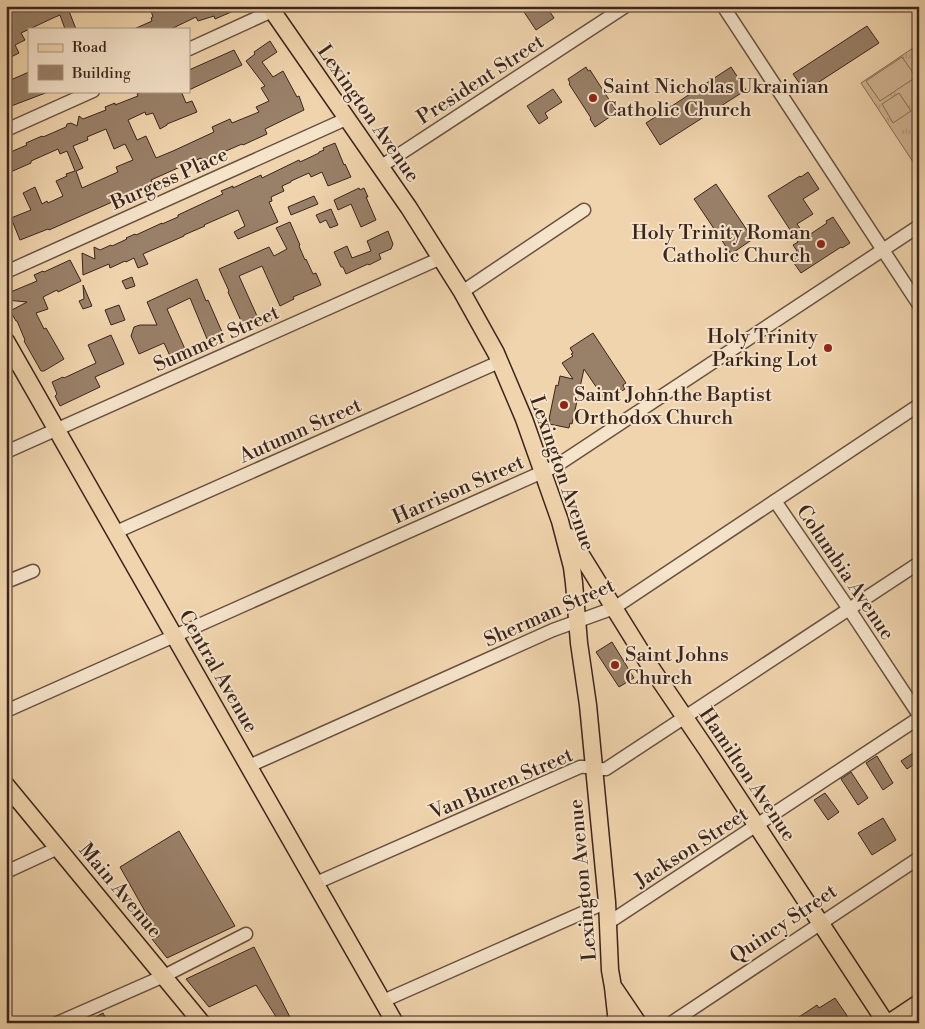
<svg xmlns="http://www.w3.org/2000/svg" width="925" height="1029" font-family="'Libre Bodoni',serif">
<defs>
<pattern id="grass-tufts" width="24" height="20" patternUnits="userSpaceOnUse" patternTransform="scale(1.25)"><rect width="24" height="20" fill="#d1b695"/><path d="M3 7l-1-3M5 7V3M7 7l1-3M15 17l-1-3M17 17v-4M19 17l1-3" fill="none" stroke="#b49c80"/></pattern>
</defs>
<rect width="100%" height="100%" fill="#f0d4ad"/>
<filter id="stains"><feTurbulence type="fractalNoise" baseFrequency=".004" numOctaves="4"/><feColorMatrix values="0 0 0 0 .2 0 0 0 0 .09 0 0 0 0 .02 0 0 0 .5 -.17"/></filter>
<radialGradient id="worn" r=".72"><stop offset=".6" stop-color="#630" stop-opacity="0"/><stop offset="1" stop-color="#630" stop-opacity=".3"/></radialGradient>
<polygon fill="url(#grass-tufts)" stroke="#866e59" points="919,44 919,171 861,83"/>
<g fill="#d1b695" stroke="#866e59">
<polygon points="902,57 916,77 880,101 866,81"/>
<polygon points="899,93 911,111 893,123 882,104"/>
</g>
<g fill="#998068" stroke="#3b251d" fill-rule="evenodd">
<polygon points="20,6 67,6 76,29 65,29 60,15 53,18 21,33 25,40 15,45 19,53 11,57 6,49 6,12"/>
<polygon points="164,6 245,6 215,19 214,16 198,21 196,17 171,29 134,29 152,21 151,18 153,17 151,11"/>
<polygon points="520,6 546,6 554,18 536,30"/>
<polygon points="867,26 879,43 805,91 793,74"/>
<path d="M270 41 277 52 262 62 273 77 283 71 297 97 299 96 304 110 265 129 267 134 243 145 242 144 203 161 201 158 180 167 151 180 153 184 120 197V198L110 203 49 230 48 229 20 240 11 218 31 210 23 193 35 187 42 204 47 201 48 203 63 196 56 181 67 176 66 174 75 171 67 151 60 154 58 149 31 161V163L6 174V154L27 145 26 143 42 136 43 137 66 127 67 124 71 123 77 126 79 116 83 119 106 110 105 107 115 103V105L138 96 137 94 144 91H181L186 103 192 101 197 112 167 124V125L160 129 153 113 146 115 145 112 128 120 137 140 146 136 156 158 173 151 214 132 212 127 230 119 232 123 259 112 256 107 269 101 261 88 265 86 246 61 255 54 254 52ZM106 129 114 149 125 144 133 160 116 167 118 172 82 188 76 171 83 168 73 146 88 140 87 137Z"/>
<polygon points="234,50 242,65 189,90 189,70"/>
<polygon points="586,67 588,71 590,70 617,112 595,127 590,119 591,118 569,84 570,83 568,79"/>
<polygon points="731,67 746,90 660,145 646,123"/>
<polygon points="29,72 29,91 48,92 6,108 6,82"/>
<polygon points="553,89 562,102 545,113 548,118 539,124 527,106"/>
<polygon points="335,143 344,165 345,164 351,177 328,186 322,172 311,177 309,173 291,181 291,182 282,186 284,191 271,197 272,201 269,202 278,222 238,239 234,232 245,226 238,210 204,225 205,226 184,235 184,236 143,254 148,264 138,268 134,258 126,262 125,261 110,268 109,264 83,275 82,253 95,259 94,247 100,250 111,245 112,246 127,239 126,238 135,234 136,235 162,223 162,224 178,217 178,215 223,194 221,191 233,186 233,188 261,175 262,178 299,160 300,162 319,153 319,152 324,150 323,148"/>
<polygon points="808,172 819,189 803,199 813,214 797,224 806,237 827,223 826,221 833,217 850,243 842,248 841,247 801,273 791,259 792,254 797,251 793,245 798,242 768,196 800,176 801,177"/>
<polygon points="716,184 753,239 731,254 694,199"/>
<polygon points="359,188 360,190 364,188 368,197 366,197 376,220 361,227 351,204 338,210 334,200"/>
<polygon points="314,196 318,204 291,215 288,207"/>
<polygon points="331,209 338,225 330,228 326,220 320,223 316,215"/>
<polygon points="290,222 300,245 299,246 305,260 306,259 313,274 316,273 321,285 293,297 294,299 280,306 262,266 239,276 257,316 242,323 228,292 229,291 219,269 269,247 274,256 287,249 276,228"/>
<polygon points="388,231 393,244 391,249 379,254 381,259 369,265 368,264 346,274 343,267 341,267 334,252 347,246 352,258 371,251 367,241"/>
<polygon points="70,260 81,281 58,292 57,290 43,297 48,309 36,313 44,329 46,328 64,359 44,371 41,371 24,341 25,340 17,321 16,321 10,311 27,302 6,300 6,290 13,291 37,281 34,275 43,271 44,272"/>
<polygon points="132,277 135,286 126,289 122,281"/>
<polygon points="197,279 206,301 208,300 222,332 207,339 190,298 167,309 185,349 170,356 164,343 139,354 131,336 134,327 140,325 157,325 147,302"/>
<polygon points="83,285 92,306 83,309 79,301 84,299"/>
<polygon points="119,305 125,320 111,325 105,310"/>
<polygon points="593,333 626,383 623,385 625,389 608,400 608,399 605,400 584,369 572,424 570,423 569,428 549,424 550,419 549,419 556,385 558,386 560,376 573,379 562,363 573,356 571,354 573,353 570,348"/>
<polygon points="111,335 124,364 95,377 100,387 60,406 55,396 57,394 52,382 63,377 64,378 96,363 88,345"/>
<polygon points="612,642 634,678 619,687 596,652"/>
<polygon points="919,749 919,761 907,769 901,761"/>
<polygon points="877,756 893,783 883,790 866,763"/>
<polygon points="851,772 868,798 858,805 841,779"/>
<polygon points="825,793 839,812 828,820 814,800"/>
<polygon points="883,818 896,840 872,855 858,833"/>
<polygon points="179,831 235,926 167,958 152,939 159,936 120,867"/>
<polygon points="254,947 293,1023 280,1023 256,985 209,1007 186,979"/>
<polygon points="835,998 852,1023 790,1023 817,1005 819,1008"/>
<polygon points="103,1013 108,1023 85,1023"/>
</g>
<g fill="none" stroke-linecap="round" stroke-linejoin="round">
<g stroke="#685141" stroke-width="15">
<g id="minor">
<polyline points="723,6 919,305"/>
<polyline points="189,49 272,11"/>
<polyline points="6,130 93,91"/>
<polyline points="380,167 626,6"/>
<polyline points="6,272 346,119"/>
<polyline points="462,292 584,210"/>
<polyline points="6,452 441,258"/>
<polyline points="775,501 849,609 919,715"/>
<polyline points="116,532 499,362"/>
<polyline points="6,582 33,571"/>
<polyline points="6,711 556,466 919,226"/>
<polyline points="249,766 553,630 614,608 919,405"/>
<polyline points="6,872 58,848"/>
<path d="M316 883 580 767C589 766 597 770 606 769L919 563"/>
<polyline points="608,923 919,718"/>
<polyline points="383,1001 607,902"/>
<polyline points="57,1023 164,976 246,934"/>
<polyline points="671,1023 919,858"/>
</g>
</g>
<g stroke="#3b251d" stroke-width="19">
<g id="major">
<polyline points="269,6 409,208 462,292 496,353 524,419 560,521 572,567 574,583 579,643 588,705 607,902 610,970 613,987 617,1023"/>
<polyline points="6,341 395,1023"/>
<polyline points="570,537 650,666 707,750 886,1023"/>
<polyline points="6,785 202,1023"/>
<polyline points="615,989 638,1023"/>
<polyline points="889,1023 919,1003"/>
</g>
</g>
<use href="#minor" stroke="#f5e3ca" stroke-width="12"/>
<use href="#major" stroke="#f0d4ad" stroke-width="16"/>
</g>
<g fill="#8f2418" stroke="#f5e3ca" stroke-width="2">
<circle cx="593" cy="98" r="5"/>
<circle cx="821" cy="244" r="5"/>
<circle cx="828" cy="348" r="5"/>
<circle cx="564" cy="405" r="5"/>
<circle cx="615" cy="665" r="5"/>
</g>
<g text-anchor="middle" stroke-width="4" stroke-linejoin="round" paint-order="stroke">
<g font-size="20" fill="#3b251d" stroke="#f5e3ca">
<text transform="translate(480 79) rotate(-33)" y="7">President Street</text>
<text transform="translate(369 113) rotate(55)" y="7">Lexington Avenue</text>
<text transform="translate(169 178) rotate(-24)" y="7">Burgess Place</text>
<text transform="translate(216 338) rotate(-24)" y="7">Summer Street</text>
<text transform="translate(300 430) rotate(-24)" y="7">Autumn Street</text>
<text transform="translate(563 473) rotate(71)" y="7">Lexington Avenue</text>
<text transform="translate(458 489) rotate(-24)" y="7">Harrison Street</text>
<text transform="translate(846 572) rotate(56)" y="7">Columbia Avenue</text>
<text transform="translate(549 612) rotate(-24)" y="7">Sherman Street</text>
<text transform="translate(219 671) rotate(60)" y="7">Central Avenue</text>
<text transform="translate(748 774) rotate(56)" y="7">Hamilton Avenue</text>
<text transform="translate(501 783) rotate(-23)" y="7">Van Buren Street</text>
<text transform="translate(691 847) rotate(-33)" y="7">Jackson Street</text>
<text transform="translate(582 880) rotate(-95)" y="7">Lexington Avenue</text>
<text transform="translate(121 890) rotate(50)" y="7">Main Avenue</text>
<text transform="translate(783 923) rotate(-34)" y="7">Quincy Street</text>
</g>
<g font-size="20" fill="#3b251d" stroke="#f5e3ca" text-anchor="start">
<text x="603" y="93">Saint Nicholas Ukrainian<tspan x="603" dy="23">Catholic Church</tspan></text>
<text x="811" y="239" text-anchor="end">Holy Trinity Roman<tspan x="811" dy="23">Catholic Church</tspan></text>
<text x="818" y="343" text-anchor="end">Holy Trinity<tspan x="818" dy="23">Parking Lot</tspan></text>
<text x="574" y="401">Saint John the Baptist<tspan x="574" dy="23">Orthodox Church</tspan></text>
<text x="625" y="661">Saint Johns<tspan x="625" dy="23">Church</tspan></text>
</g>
</g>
<rect width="925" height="1029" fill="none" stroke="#f0d4ad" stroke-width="25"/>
<rect x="8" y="8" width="910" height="1014" fill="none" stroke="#3b251d" stroke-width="2.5"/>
<rect x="12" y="12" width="900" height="1004" fill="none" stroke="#3b251d"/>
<rect x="28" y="28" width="162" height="65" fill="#f5e3ca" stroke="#ab9785"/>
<rect x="38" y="44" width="25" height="8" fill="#f0d4ad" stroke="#ab9785"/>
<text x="72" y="52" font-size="15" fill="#3b251d">Road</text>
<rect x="38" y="65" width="25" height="15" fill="#998068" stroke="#ab9785"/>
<text x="72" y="78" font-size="15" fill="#3b251d">Building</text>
<rect width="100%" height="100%" filter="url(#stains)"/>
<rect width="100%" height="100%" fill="url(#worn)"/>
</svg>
